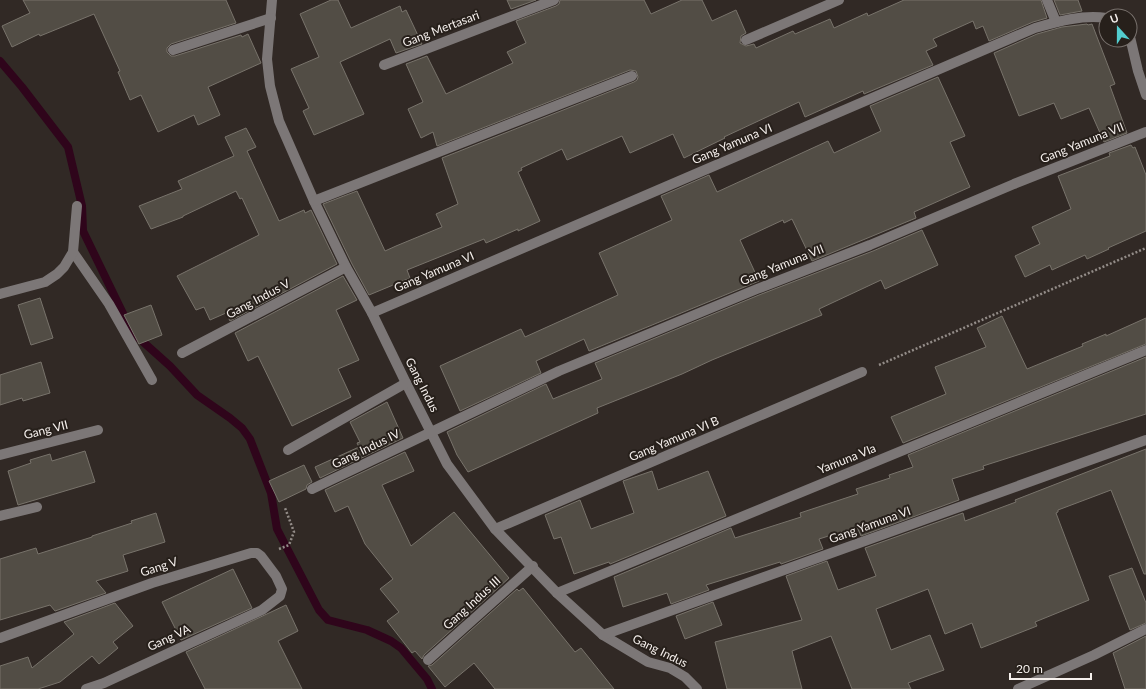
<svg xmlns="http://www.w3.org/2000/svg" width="1146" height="689" font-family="Lato,sans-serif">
<rect width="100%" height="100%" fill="#312925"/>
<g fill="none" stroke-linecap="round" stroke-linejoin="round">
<polyline stroke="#2f051b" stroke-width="8" points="0,61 22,87 68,147 82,206 83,231 132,332 170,366 197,395 230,418 242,428 250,439 271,493 277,529 319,610 328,620 367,630 391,641 401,648 427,679 432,689"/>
</g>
<g fill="#524d45" stroke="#78736b">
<polygon points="23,0 226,0 236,23 171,44 167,48 167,52 171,56 175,56 241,35 242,37 248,34 261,63 208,87 220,115 198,125 194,115 158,132 141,95 130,100 118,72 120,71 94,14 40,36 39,34 12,47 2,26 30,13"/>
<polygon points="331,0 338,0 351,28 400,6 402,12 406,10 422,44 396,53 390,39 340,62 364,114 314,135 303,111 309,108 291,69 319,57 300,14"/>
<polygon points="507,0 536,0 511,9"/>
<polygon points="560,0 644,0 651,14 682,0 702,0 712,21 736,10 746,33 741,36 740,43 746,46 754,44 756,48 793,31 795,34 830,19 834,28 867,13 868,16 904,0 1041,0 1047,18 1033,22 989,41 983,26 976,29 973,21 933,39 937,46 926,51 933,65 864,94 863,91 805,117 799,102 724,137 725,138 684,158 673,134 630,153 622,136 567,160 562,149 521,168 522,170 518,172 540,221 518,231 518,229 486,243 484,239 407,270 410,278 369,295 352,264 323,204 357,191 385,251 396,246 442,227 436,214 458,204 442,158 634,82 637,80 638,77 636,71 630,70 437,146 433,132 421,138 408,109 423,102 406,64 427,56 446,94 513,63 507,52 526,43 516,21 556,6 559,4"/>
<polygon points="1054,0 1078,0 1082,11 1060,15"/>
<polygon points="1087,24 1088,25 1092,24 1115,84 1110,86 1127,133 1104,142 1089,108 1061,119 1054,103 1019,116 994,53 1037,34 1062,27"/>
<polygon points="938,77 965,136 950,142 970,187 914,212 916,218 812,261 792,219 784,223 783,220 740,240 759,281 589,351 584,339 536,361 541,373 460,411 440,366 521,329 525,337 618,295 599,253 672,220 661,196 709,175 717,192 828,141 834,153 881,131 870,106"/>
<polygon points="246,128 256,147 247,151 279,221 304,210 305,213 311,210 337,264 230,321 226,313 210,320 204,307 196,310 177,276 259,235 242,198 240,199 236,191 183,216 183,217 151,229 139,206 182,189 178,181 234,156 225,137"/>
<polygon points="1131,145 1133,148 1135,147 1146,175 1146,231 1108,248 1109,249 1087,259 1085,255 1052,270 1050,265 1025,277 1015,256 1040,244 1032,227 1071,209 1058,176 1110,156 1109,153"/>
<polygon points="922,230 938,265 885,289 881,280 819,309 822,315 712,360 682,374 597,408 598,413 468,472 457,455 447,432 546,384 553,399 602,379 595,363 759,295 873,251"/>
<polygon points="343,276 357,300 336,310 359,360 338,369 351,397 292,426 258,356 248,361 235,333"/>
<polygon points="40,298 53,338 31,345 18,305"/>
<polygon points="151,305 162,335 139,344 124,315"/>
<polygon points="1002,316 1027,369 1083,346 1082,344 1106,334 1106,336 1146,318 1146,344 903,443 891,417 946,394 935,367 986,347 977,328"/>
<polygon points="1146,357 1146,414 983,466 984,469 952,479 959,500 861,536 857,527 819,539 823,549 781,564 780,562 706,585 709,590 671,604 667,593 623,607 614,577 731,528 735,538 801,517 800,513 858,494 856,489 890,478 889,475 913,467 908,455"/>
<polygon points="41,362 50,393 23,401 22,398 0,405 0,375"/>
<polygon points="387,402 403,438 320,478 315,467 359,447 357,443 360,442 350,422"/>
<polygon points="1146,449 1146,574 1144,574 1111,490 1058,510 1058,512 1056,513 1089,600 1035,622 1037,626 981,648 972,623 945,634 928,589 876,609 891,650 930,635 944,670 908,683 911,689 852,689 831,636 792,651 802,689 727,689 715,642 802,620 786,576 827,561 838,590 876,576 865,548 963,513 965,521 1016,502 1015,500"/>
<polygon points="85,451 95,482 18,505 8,471 31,463 30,460 50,454 52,461"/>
<polygon points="405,452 414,471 382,485 411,546 454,512 509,578 424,655 422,659 415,651 412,653 387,621 399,612 380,589 393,579 365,544 348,506 335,512 325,490"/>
<polygon points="304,465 312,482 307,485 306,489 279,502 269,481"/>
<polygon points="652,471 658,490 708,471 726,516 610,564 609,562 574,574 561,537 554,539 545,515 580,500 591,529 634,513 623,481"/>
<polygon points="156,513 165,542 123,555 128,571 96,581 106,593 55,611 50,605 0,620 0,559 36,548 38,554 92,537 92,536 132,523 131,521"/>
<polygon points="1132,568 1146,603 1146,623 1130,630 1109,576"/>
<polygon points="233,569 252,608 181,640 162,602"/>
<polygon points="523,588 575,652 581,648 614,689 495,689 474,663 445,687 428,666 432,665 517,589 519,591"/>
<polygon points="713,602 722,625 685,639 676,616"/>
<polygon points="115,603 133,626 113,642 118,648 99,664 92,656 60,682 38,689 0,689 0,666 28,657 32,668 74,634 64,622"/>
<polygon points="286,605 298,631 278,641 302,689 205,689 186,652"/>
<polygon points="1146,636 1146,689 1125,689 1113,653"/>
</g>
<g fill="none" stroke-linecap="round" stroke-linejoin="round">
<g stroke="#938c88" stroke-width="2.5" stroke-dasharray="2 2" stroke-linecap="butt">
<polyline points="879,365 1146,248"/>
<polyline points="279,549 289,545 294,532 285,508"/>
</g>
<g stroke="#7c7777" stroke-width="10">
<polyline points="272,0 267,59 270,86 279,121 314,201 346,267 372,313 406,383 447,464 495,529 557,593 603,635 648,662 670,668 685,677 697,689"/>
<polyline points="1047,0 1056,22"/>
<polyline points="1130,37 1138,71 1146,95"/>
<polyline points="746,40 839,0"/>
<polyline points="173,50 271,18"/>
<polyline points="384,65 554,0"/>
<polyline points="314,201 632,76"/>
<polyline points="73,252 109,304 152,380"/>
<polyline points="0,294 45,282 57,274 64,267 73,252 77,206"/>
<path d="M372 313 1035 28C1056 22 1084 14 1106 18"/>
<polyline points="182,353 346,267"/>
<polyline points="288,450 406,383"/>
<polyline points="0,455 98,430"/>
<polyline points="312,489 559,371 757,289 870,245 1014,184 1146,132"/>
<polyline points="0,516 37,507"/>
<polyline points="495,529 862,372"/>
<polyline points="557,593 1146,350"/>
<polyline points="603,635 1146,440"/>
<polyline points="0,638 152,583 251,553 257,553 261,556 276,576 282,589 280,596 262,610 104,683 86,689"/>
<polyline points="428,660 533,566"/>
<polyline points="1018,689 1094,655 1146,629"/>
</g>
</g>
<g text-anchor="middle" stroke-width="4" stroke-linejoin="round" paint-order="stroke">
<g font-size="12" fill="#f6f0ed" stroke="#27201b">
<text transform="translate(441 29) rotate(-21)" y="4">Gang Mertasari</text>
<text transform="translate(1082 143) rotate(-22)" y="4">Gang Yamuna VII</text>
<text transform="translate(732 144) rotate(-23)" y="4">Gang Yamuna VI</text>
<text transform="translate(782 265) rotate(-22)" y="4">Gang Yamuna VII</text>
<text transform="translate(434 272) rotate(-23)" y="4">Gang Yamuna VI</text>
<text transform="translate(258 299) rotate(-28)" y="4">Gang Indus V</text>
<text transform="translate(422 385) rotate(63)" y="4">Gang Indus</text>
<text transform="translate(46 430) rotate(-14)" y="4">Gang VII</text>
<text transform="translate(674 439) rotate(-23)" y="4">Gang Yamuna VI B</text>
<text transform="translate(366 449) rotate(-26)" y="4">Gang Indus IV</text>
<text transform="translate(847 459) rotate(-22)" y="4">Yamuna VIa</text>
<text transform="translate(870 525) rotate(-20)" y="4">Gang Yamuna VI</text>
<text transform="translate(159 567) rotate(-18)" y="4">Gang V</text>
<text transform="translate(472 603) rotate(-42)" y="4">Gang Indus III</text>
<text transform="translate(169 638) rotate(-25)" y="4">Gang VA</text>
<text transform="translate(660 651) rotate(26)" y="4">Gang Indus</text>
</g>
</g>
<g transform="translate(1118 28) rotate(339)"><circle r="19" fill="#27201b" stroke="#7a736f"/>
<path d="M0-3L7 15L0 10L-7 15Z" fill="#52cdcf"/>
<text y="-6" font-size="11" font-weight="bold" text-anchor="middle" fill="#f6f0ed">U</text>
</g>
<path d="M1010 673v6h81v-6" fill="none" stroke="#f6f0ed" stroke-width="2"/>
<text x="1016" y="673" font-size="12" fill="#f6f0ed" stroke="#27201b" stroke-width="3" paint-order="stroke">20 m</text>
</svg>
